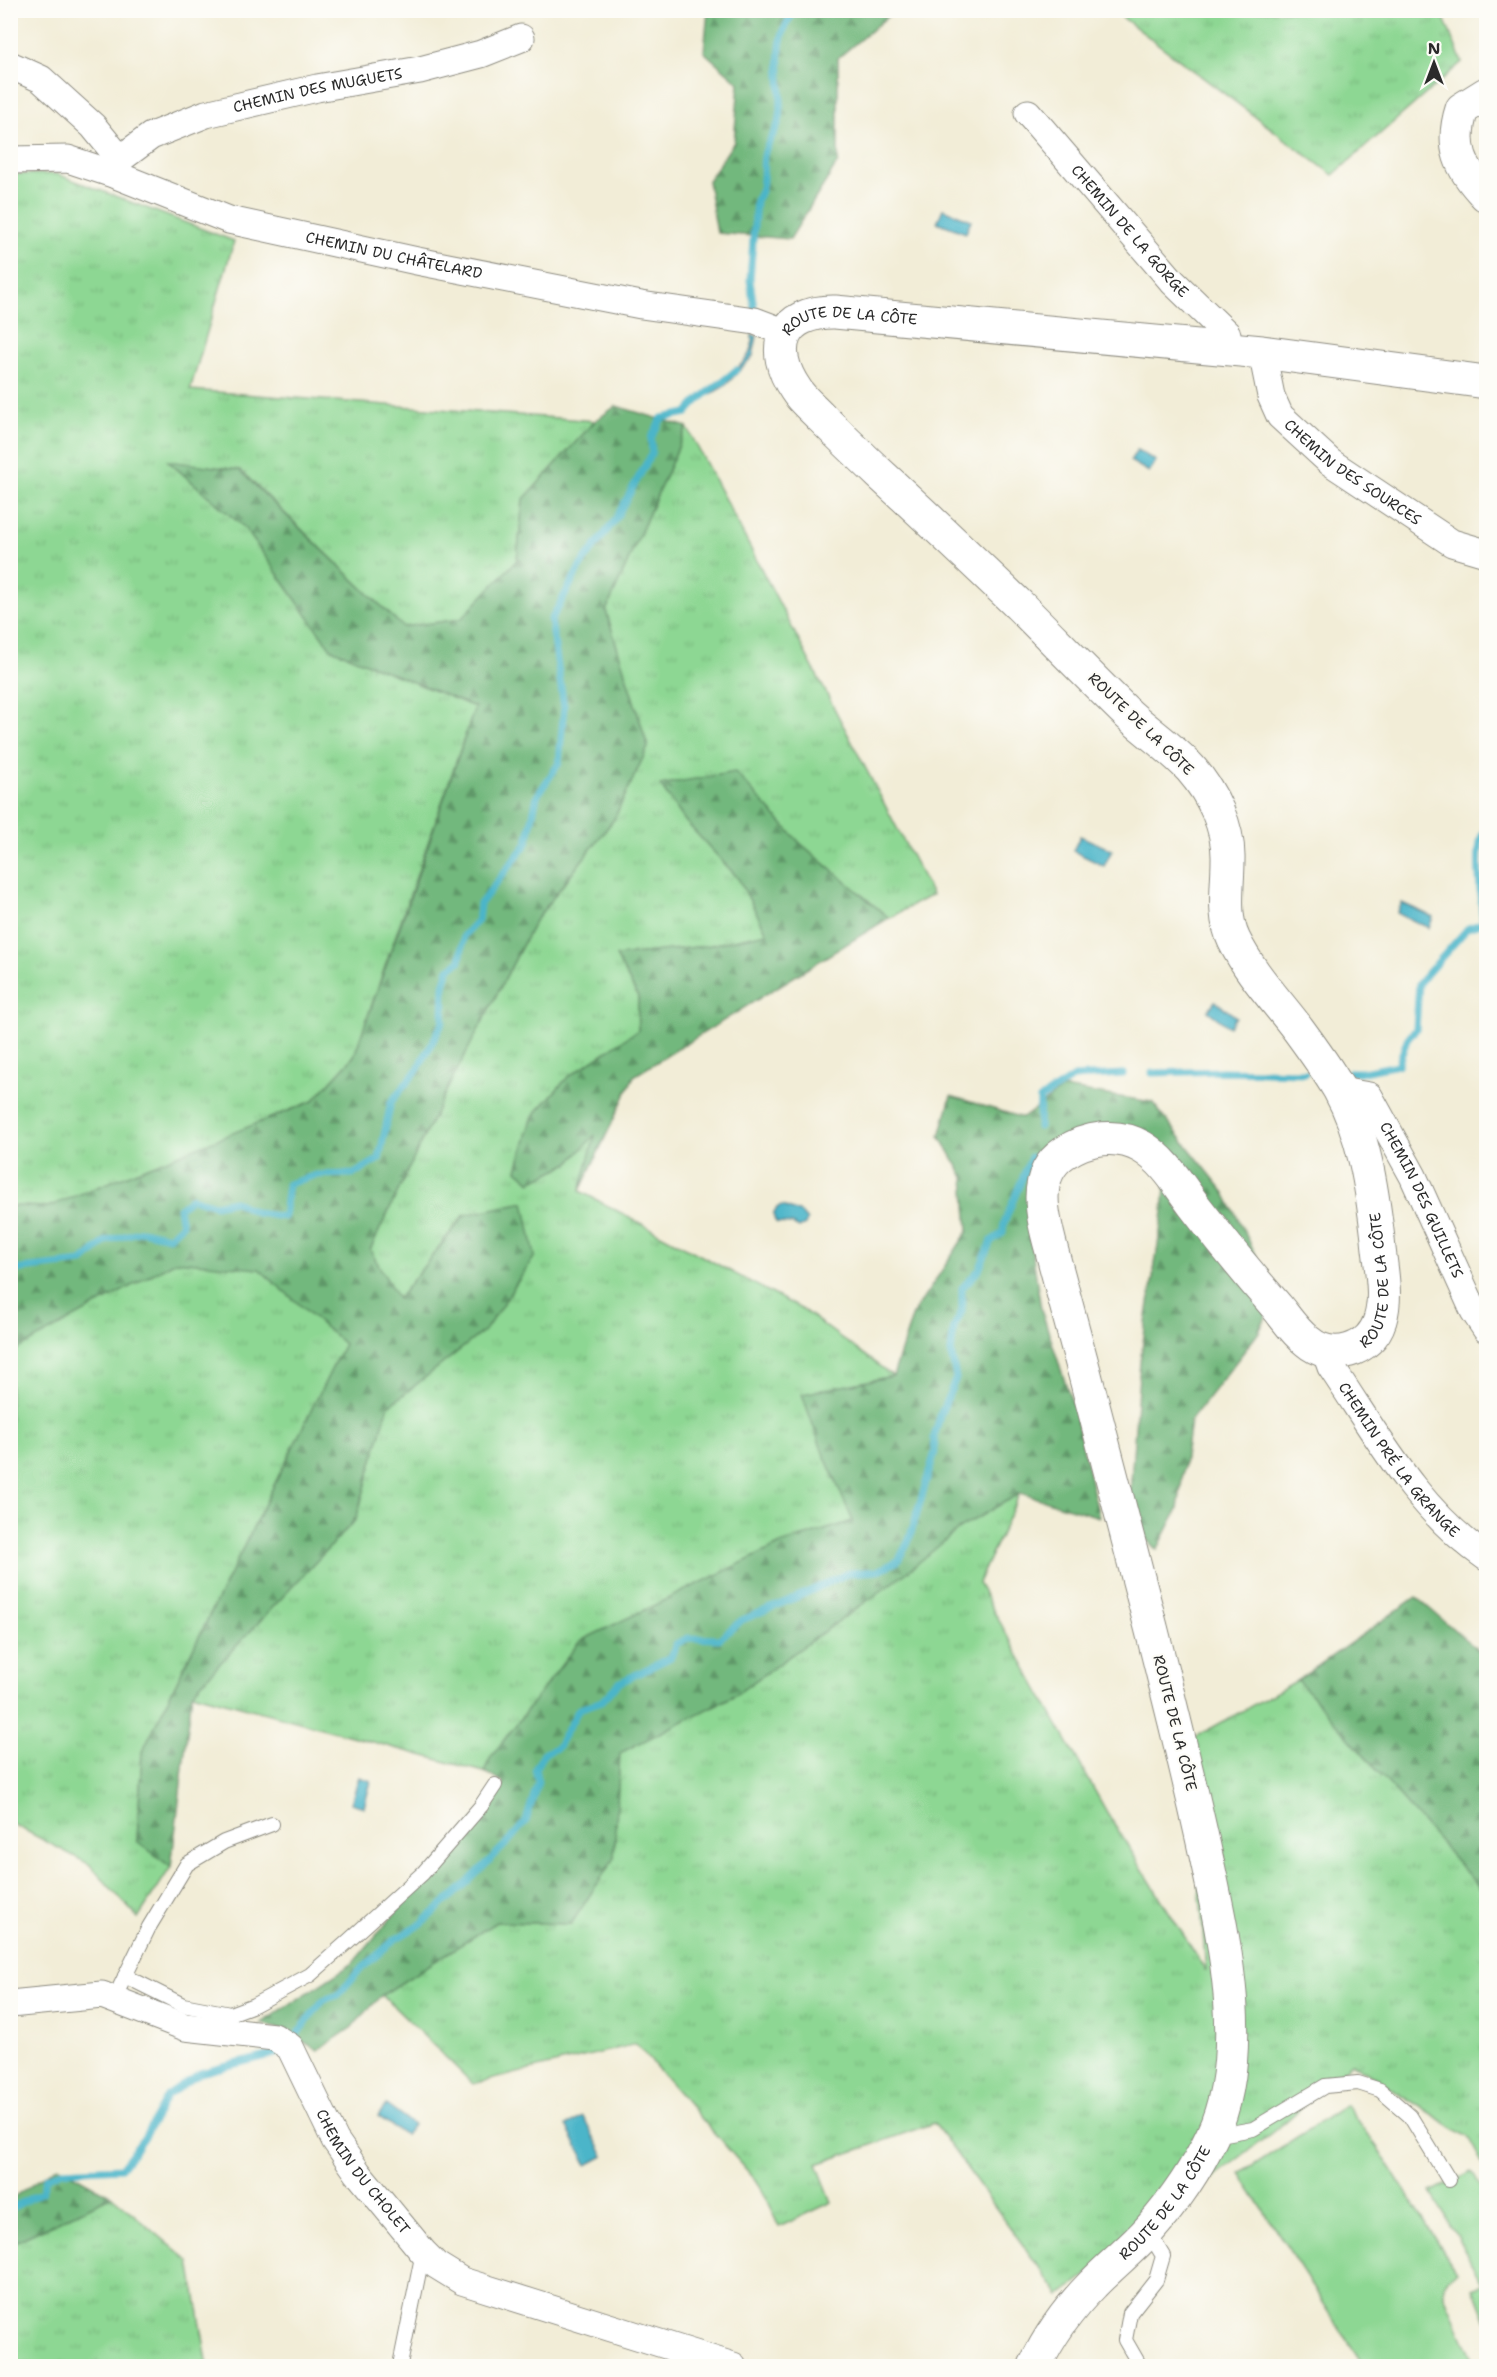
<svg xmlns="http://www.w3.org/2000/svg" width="1497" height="2377" font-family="'Shantell Sans',sans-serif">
<defs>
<pattern id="grass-tufts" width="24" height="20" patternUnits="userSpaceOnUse" patternTransform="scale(1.5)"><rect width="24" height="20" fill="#8dd793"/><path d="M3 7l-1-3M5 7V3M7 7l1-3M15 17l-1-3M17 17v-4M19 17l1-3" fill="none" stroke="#7ab97f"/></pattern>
<pattern id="forest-firs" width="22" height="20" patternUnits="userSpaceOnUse" patternTransform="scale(1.5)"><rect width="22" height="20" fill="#72b87d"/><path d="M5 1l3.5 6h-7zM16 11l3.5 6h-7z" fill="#5e9667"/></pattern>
</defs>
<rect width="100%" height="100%" fill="#fdfcf7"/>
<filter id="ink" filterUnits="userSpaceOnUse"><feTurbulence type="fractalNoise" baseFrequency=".0167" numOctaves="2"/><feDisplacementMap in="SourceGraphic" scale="12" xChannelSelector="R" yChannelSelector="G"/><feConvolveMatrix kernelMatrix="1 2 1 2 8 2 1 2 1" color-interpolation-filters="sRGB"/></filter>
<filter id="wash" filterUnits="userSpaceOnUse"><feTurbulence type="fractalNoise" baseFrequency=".008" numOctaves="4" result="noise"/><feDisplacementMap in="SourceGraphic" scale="24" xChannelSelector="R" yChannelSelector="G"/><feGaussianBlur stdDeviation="1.35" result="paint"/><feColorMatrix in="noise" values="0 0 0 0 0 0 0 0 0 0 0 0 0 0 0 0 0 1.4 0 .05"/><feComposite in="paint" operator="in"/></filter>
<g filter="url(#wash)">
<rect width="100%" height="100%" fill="#f2edd7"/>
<g fill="url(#grass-tufts)" stroke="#5c815f" stroke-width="1.5">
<polygon points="1114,11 1441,11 1462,62 1333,175"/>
<polygon points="10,174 57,174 234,241 190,390 595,421 523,500 517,560 461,619 403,627 240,470 169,462 245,528 331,649 475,707 354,1056 313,1101 48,1207 11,1206"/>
<polygon points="687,427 932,895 889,918 800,843 735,773 660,785 686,822 738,878 767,933 706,946 616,956 638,997 638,1031 568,1077 533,1116 517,1170 531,1182 569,1163 596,1133 580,1191 803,1310 893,1376 803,1394 822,1450 853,1521 781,1544 580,1641 491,1757 484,1772 192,1693 356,1519 388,1407 486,1329 464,1215 398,1299 370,1250 441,1101 535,921 614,819 648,747 606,611"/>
<polygon points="176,1261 259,1268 344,1344 142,1752 137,1841 171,1867 138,1918 89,1864 11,1823 10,1353"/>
<polygon points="1020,1493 978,1583 1108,1814 1206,1971 1188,1741 1298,1680 1486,1895 1486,2170 1468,2137 1351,2063 1283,2124 1060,2296 934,2123 817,2164 832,2202 779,2227 759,2184 636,2044 473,2084 382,1995 496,1922 571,1924 614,1858 619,1753 735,1695 906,1573 960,1528"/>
<polygon points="112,2196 190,2262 208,2366 11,2366 11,2244"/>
</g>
<g fill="url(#forest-firs)" stroke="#4e7254" stroke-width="1.5">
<polygon points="708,11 890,11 888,16 838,58 838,162 790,239 717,233 708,181 734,142 739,83 704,52"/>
<polygon points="616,406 687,427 606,611 648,747 614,819 535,921 441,1101 370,1250 398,1299 465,1215 524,1202 535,1256 486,1329 388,1407 356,1519 192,1693 171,1867 137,1841 142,1752 344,1344 259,1269 176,1261 11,1353 11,1206 48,1207 313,1101 354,1056 410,898 475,707 331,649 245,528 168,461 239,470 403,627 461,619 517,560 523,500 595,421"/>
<polygon points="735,772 800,843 889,918 634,1076 580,1191 595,1135 569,1163 531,1182 517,1170 533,1116 568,1077 638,1030 638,997 616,956 706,946 767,933 738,878 686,822 660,785"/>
<polygon points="1063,1088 1152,1102 1225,1193 1276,1295 1259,1332 1190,1421 1178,1509 1157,1550 1128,1521 1140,1362 1163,1212 1167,1161 1124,1127 1035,1177 1028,1224 1041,1309 1074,1409 1099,1517 1020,1493 960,1528 906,1573 735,1695 620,1753 614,1858 571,1924 496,1922 382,1995 351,2028 318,2050 285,2031 261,2023 352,1964 505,1783 484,1772 491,1757 580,1641 781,1544 853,1521 822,1450 802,1394 893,1376 913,1314 968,1231 964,1177 940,1136 951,1096 1023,1118"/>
<polygon points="1416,1597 1486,1657 1486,1895 1298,1680"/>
<polygon points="58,2166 112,2196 11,2244 11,2199"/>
</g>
<g fill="#8dd793" stroke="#5c815f" stroke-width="1.5">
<polygon points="1346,2105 1377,2147 1456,2271 1445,2283 1444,2294 1476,2366 1364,2366 1240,2174"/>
<polygon points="1472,2171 1486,2196 1486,2281 1483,2283 1431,2192"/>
<polygon points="1486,2283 1486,2322 1473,2288"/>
</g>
<g fill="#4bb5c9" stroke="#3b707a" stroke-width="1.5">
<polygon points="943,209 971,220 966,233 937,222"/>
<polygon points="752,335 757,336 753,356 725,386 711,394 711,393 723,384 746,359 752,349"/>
<polygon points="1137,450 1156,461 1149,472 1130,461"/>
<polygon points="1080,836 1112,850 1104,866 1073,851"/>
<polygon points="1402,903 1433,917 1429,928 1397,913"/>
<polygon points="1215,1001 1236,1017 1229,1027 1208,1011"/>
<path d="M783 1206 801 1213 807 1220 805 1225 799 1228 792 1224 777 1223C772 1218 773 1212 778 1207Z"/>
<polygon points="359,1777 371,1781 364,1807 351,1803"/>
<polygon points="386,2105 413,2125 405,2135 378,2116"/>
<polygon points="583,2117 604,2156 587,2165 566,2126"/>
</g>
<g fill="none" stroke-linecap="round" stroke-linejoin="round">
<g stroke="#4bb5c9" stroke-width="7">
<path d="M755 315 750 280 756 200C766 189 762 170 764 156 766 142 778 131 780 117 785 80 768 41 796 10"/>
<path d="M1350 1072H1363L1398 1065 1407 1040 1416 1029 1419 983 1468 928 1483 923C1482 903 1472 841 1486 829"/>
<polyline points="1152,1073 1223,1071 1305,1073"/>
<polyline points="1039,1127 1040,1099 1074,1077 1123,1074"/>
<path d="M10 1272 13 1270 82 1262 106 1241 142 1231 169 1237 182 1225 179 1208 192 1198 215 1205 234 1201 257 1213 284 1217 288 1184 316 1175 354 1174 379 1159 391 1102 418 1069 443 1022 444 985 449 969 460 961 464 935 478 920 480 904 527 843 537 796 559 763 564 707 551 620 581 565 615 520 652 453 651 438 662 418 687 413C700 395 720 385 736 370"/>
<polyline points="298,2033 323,2000 338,1995 357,1973 394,1940 421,1924 468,1882 510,1840 526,1821 538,1782 535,1769 544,1753 557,1748 579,1709 602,1701 619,1683 671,1657 676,1644 688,1638 719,1639 742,1620 795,1598 849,1573 877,1571 898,1561 909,1540 935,1452 934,1437 941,1413 956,1378 951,1352 954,1327 962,1311 962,1288 979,1270 991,1241 1003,1233 1004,1223 1031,1157"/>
<polyline points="10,2209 42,2192 46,2178 62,2171 121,2168 144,2138 167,2096 200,2073 278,2053"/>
</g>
</g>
</g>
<g filter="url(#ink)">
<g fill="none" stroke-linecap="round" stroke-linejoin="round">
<g stroke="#8e8c81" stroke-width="16">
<g id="service">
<polyline points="125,1976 183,2005 230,2014 254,2005 310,1975 345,1944 423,1873 481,1806 495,1785"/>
<polyline points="114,1999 149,1927 187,1864 224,1842 272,1824"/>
<polyline points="1214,2136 1253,2129 1325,2086 1358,2083 1380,2090 1410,2116 1449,2180"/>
<polyline points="400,2365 423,2252"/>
<polyline points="673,2366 674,2347"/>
<polyline points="1140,2366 1125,2340 1130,2313 1156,2280 1163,2256 1148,2231"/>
</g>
</g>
<g stroke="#8e8c81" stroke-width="29">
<g id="minor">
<polyline points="10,65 41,79 93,126 120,159 116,175"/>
<path id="s1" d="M1028 113 1173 282 1227 334 1229 349"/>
<path id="s2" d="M120 159 151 136 206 114 317 88 420 70 481 54 521 38"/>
<path id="s3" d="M10 160 68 159 116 175 229 220 417 261 641 305 755 321 784 332"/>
<path id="s4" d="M1262 352 1271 396 1280 416 1330 462 1452 543 1486 553"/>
<path id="s5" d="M1340 1091 1369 1096 1413 1176 1474 1311 1486 1329"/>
<path id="s6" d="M1326 1353 1331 1367C1377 1435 1417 1510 1486 1557"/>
<path id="s7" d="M10 2004 102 1995 185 2027 274 2037 290 2047 335 2140 358 2173 423 2252 436 2265 462 2281 733 2366"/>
</g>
</g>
<g stroke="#8e8c81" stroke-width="35">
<g id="tertiary">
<path d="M1486 94 1462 109C1450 146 1460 168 1486 195"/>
<path id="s8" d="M1035 2366C1049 2336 1069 2308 1093 2284 1111 2265 1132 2249 1149 2230 1174 2202 1196 2170 1212 2136 1252 2050 1222 1930 1203 1842 1187 1770 1169 1698 1151 1627 1119 1505 1088 1384 1055 1263 1046 1227 1027 1178 1064 1153 1087 1137 1118 1133 1142 1147 1166 1161 1180 1187 1196 1208 1222 1242 1249 1275 1277 1307 1286 1318 1295 1332 1307 1341 1331 1362 1370 1352 1380 1320 1388 1294 1380 1265 1378 1239 1372 1188 1364 1134 1339 1089 1327 1069 1312 1048 1298 1029 1276 1000 1250 973 1234 940 1222 915 1228 887 1228 860 1229 827 1212 793 1191 769 1173 749 1149 733 1129 715 1092 679 1056 642 1019 605 973 561 927 517 880 474 860 455 840 436 821 417 813 408 802 400 796 390 767 348 782 311 835 312L1262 352 1486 382"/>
</g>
</g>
<use href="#service" stroke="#fff" stroke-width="14"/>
<use href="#minor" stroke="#fff" stroke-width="27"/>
<use href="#tertiary" stroke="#fff" stroke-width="33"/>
</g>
</g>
<g text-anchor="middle" stroke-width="4.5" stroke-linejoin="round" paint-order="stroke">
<g font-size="15" fill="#2b2b2b" stroke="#fdfcf7">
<text dy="5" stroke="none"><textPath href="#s2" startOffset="212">CHEMIN DES MUGUETS</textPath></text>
<text dy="5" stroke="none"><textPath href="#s1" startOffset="156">CHEMIN DE LA GORGE</textPath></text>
<text dy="5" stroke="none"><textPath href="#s3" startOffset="399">CHEMIN DU CHÂTELARD</textPath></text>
<text dy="5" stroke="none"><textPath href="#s8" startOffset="3015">ROUTE DE LA CÔTE</textPath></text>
<text dy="5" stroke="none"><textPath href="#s4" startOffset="159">CHEMIN DES SOURCES</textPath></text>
<text transform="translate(1141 724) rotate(44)" y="5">ROUTE DE LA CÔTE</text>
<text dy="5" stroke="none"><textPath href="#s5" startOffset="146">CHEMIN DES GUILLETS</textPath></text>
<text dy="5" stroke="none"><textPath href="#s8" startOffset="1774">ROUTE DE LA CÔTE</textPath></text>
<text dy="5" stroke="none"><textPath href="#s6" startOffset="130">CHEMIN PRÉ LA GRANGE</textPath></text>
<text transform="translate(1175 1723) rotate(76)" y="5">ROUTE DE LA CÔTE</text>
<text dy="5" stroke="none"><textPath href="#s7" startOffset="435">CHEMIN DU CHOLET</textPath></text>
<text dy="5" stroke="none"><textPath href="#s8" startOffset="210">ROUTE DE LA CÔTE</textPath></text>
</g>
</g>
<rect width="1497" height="2377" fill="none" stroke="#fdfcf7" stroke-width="36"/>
<g transform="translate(1434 63)" stroke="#fdfcf7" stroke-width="4.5" paint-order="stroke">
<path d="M0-4.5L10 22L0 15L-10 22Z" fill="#2b2b2b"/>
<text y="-9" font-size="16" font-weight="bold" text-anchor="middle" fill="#2b2b2b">N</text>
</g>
</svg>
